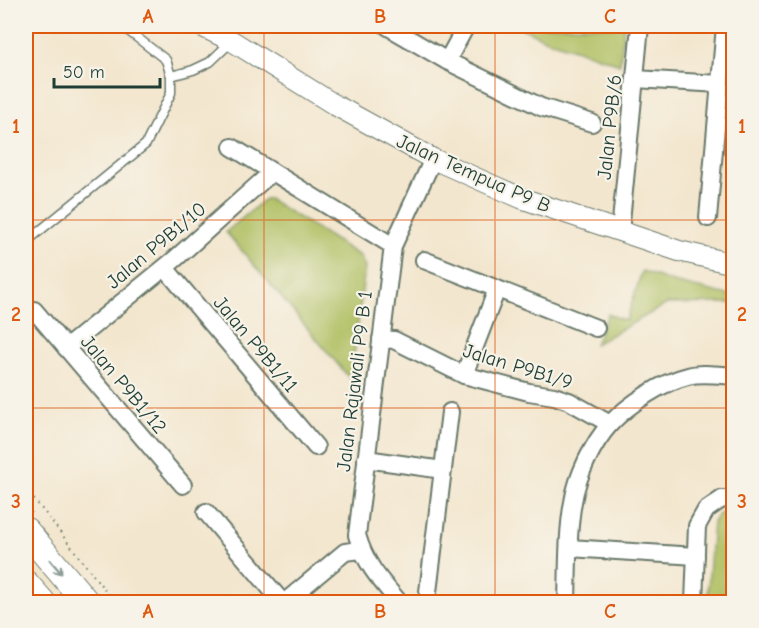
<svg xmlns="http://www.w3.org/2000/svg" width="759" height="628" font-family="'Comic Neue',sans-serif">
<rect width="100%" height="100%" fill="#f7f3e8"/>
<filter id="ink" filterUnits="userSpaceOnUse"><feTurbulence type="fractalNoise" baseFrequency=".0167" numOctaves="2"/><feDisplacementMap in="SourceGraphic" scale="12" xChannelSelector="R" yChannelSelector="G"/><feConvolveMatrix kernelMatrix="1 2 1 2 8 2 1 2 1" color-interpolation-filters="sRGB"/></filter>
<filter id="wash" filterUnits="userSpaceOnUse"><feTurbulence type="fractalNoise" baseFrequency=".008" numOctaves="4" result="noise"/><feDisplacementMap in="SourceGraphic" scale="24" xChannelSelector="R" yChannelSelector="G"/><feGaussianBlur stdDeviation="1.35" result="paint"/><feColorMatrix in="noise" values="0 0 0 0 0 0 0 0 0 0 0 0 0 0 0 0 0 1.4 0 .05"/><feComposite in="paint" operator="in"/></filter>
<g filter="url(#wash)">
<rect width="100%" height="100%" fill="#f3e6ce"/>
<g fill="#b0c063" stroke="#687e4c" stroke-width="1.5">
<polygon points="517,26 624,26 620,64 547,40"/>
<polygon points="265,199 269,199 360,256 365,267 351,380 226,232"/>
<polygon points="642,271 673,282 733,296 733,303 667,304 595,344 608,314 626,321"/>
<polygon points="726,511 733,512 733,602 707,602 713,522 718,515"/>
</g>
</g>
<g filter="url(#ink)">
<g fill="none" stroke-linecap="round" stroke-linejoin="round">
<g stroke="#69786a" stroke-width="11">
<g id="service">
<polyline points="171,76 193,70 210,62 232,41"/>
<polyline points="26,242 146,144 171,93 171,76 166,60 122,26"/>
</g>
</g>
<g stroke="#69786a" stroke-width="20">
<g id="minor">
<polyline points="387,26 447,61 541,107 592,123"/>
<polyline points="447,61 466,26"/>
<polyline points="635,79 720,84"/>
<polyline points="232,147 393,246"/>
<polyline points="708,218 725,26"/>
<polyline points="620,232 640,26"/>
<polyline points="424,260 596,328"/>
<polyline points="165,268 316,447"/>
<polyline points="34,310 183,485"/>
<polyline points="381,339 394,340 464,375 529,392 554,396 569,401 610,424"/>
<polyline points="66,348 175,259 272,172"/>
<polyline points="464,375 497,289"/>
<polyline points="366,459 443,470"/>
<polyline points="206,512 282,602"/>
<polyline points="569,548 696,556"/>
<polyline points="428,592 450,412"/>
<polyline points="285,602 345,552 361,550"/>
<path d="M399 602C380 580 365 564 357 535L393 246 433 159"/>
<path d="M567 602C568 569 567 534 573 502 577 476 593 443 610 424 629 404 662 382 688 376 700 372 720 375 734 376"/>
<polyline points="694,602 697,526 706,510 722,499 734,500"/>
</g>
</g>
<g stroke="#69786a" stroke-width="22">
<polyline id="tertiary" points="201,26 232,41 335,105 433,159 521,198 679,251 734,264"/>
</g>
<g stroke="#69786a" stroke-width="28">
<g id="primary">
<polyline points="26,531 86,602"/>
<polyline points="26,584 42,602"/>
</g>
</g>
<g stroke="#69786a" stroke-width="2" stroke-dasharray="1.5 4.5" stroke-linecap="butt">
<polyline points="26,490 46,514 114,602"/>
<polyline points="26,502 32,513"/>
</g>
<use href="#service" stroke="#fff" stroke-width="8"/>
<use href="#minor" stroke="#fff" stroke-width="16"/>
<use href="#tertiary" stroke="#fff" stroke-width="20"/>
<use href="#primary" stroke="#fff" stroke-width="26"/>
</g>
<defs><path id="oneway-shaft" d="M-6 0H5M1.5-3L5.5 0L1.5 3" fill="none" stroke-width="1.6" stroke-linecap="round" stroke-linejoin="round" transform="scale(1.5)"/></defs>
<use stroke="#8f9e9a" href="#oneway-shaft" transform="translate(56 567) rotate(50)"/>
</g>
<path fill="none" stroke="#de580e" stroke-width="1.5" stroke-opacity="0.55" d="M264 26V602M495 26V602M26 220H734M26 408H734"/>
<g text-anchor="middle" stroke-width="4.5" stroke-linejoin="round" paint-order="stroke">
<g font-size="20" fill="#1f3d34" stroke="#f7f3e8">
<text transform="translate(609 127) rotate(-84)" y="7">Jalan P9B/6</text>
<text transform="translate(474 173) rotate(24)" y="7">Jalan Tempua P9 B</text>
<text transform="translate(156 245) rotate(-40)" y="7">Jalan P9B1/10</text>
<text transform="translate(256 344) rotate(50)" y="7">Jalan P9B1/11</text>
<text transform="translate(518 366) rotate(17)" y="7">Jalan P9B1/9</text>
<text transform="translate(354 381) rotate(-83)" y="7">Jalan Rajawali P9 B 1</text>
<text transform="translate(124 384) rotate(50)" y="7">Jalan P9B1/12</text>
</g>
</g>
<rect width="759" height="628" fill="none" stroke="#f7f3e8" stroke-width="66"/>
<path d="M54 78v9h106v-9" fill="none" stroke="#1f3d34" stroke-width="3"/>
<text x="63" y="78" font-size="18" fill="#1f3d34" stroke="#f7f3e8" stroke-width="4.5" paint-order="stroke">50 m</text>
<rect x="33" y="33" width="693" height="562" fill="none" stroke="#de580e" stroke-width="2"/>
<g font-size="20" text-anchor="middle" font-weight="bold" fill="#de580e">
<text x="148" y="23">A</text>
<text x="380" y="23">B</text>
<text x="610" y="23">C</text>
<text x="16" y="133">1</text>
<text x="742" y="133">1</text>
<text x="16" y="321">2</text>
<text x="742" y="321">2</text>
<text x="16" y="508">3</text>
<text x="742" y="508">3</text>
<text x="148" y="618">A</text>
<text x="380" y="618">B</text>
<text x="610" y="618">C</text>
</g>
</svg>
